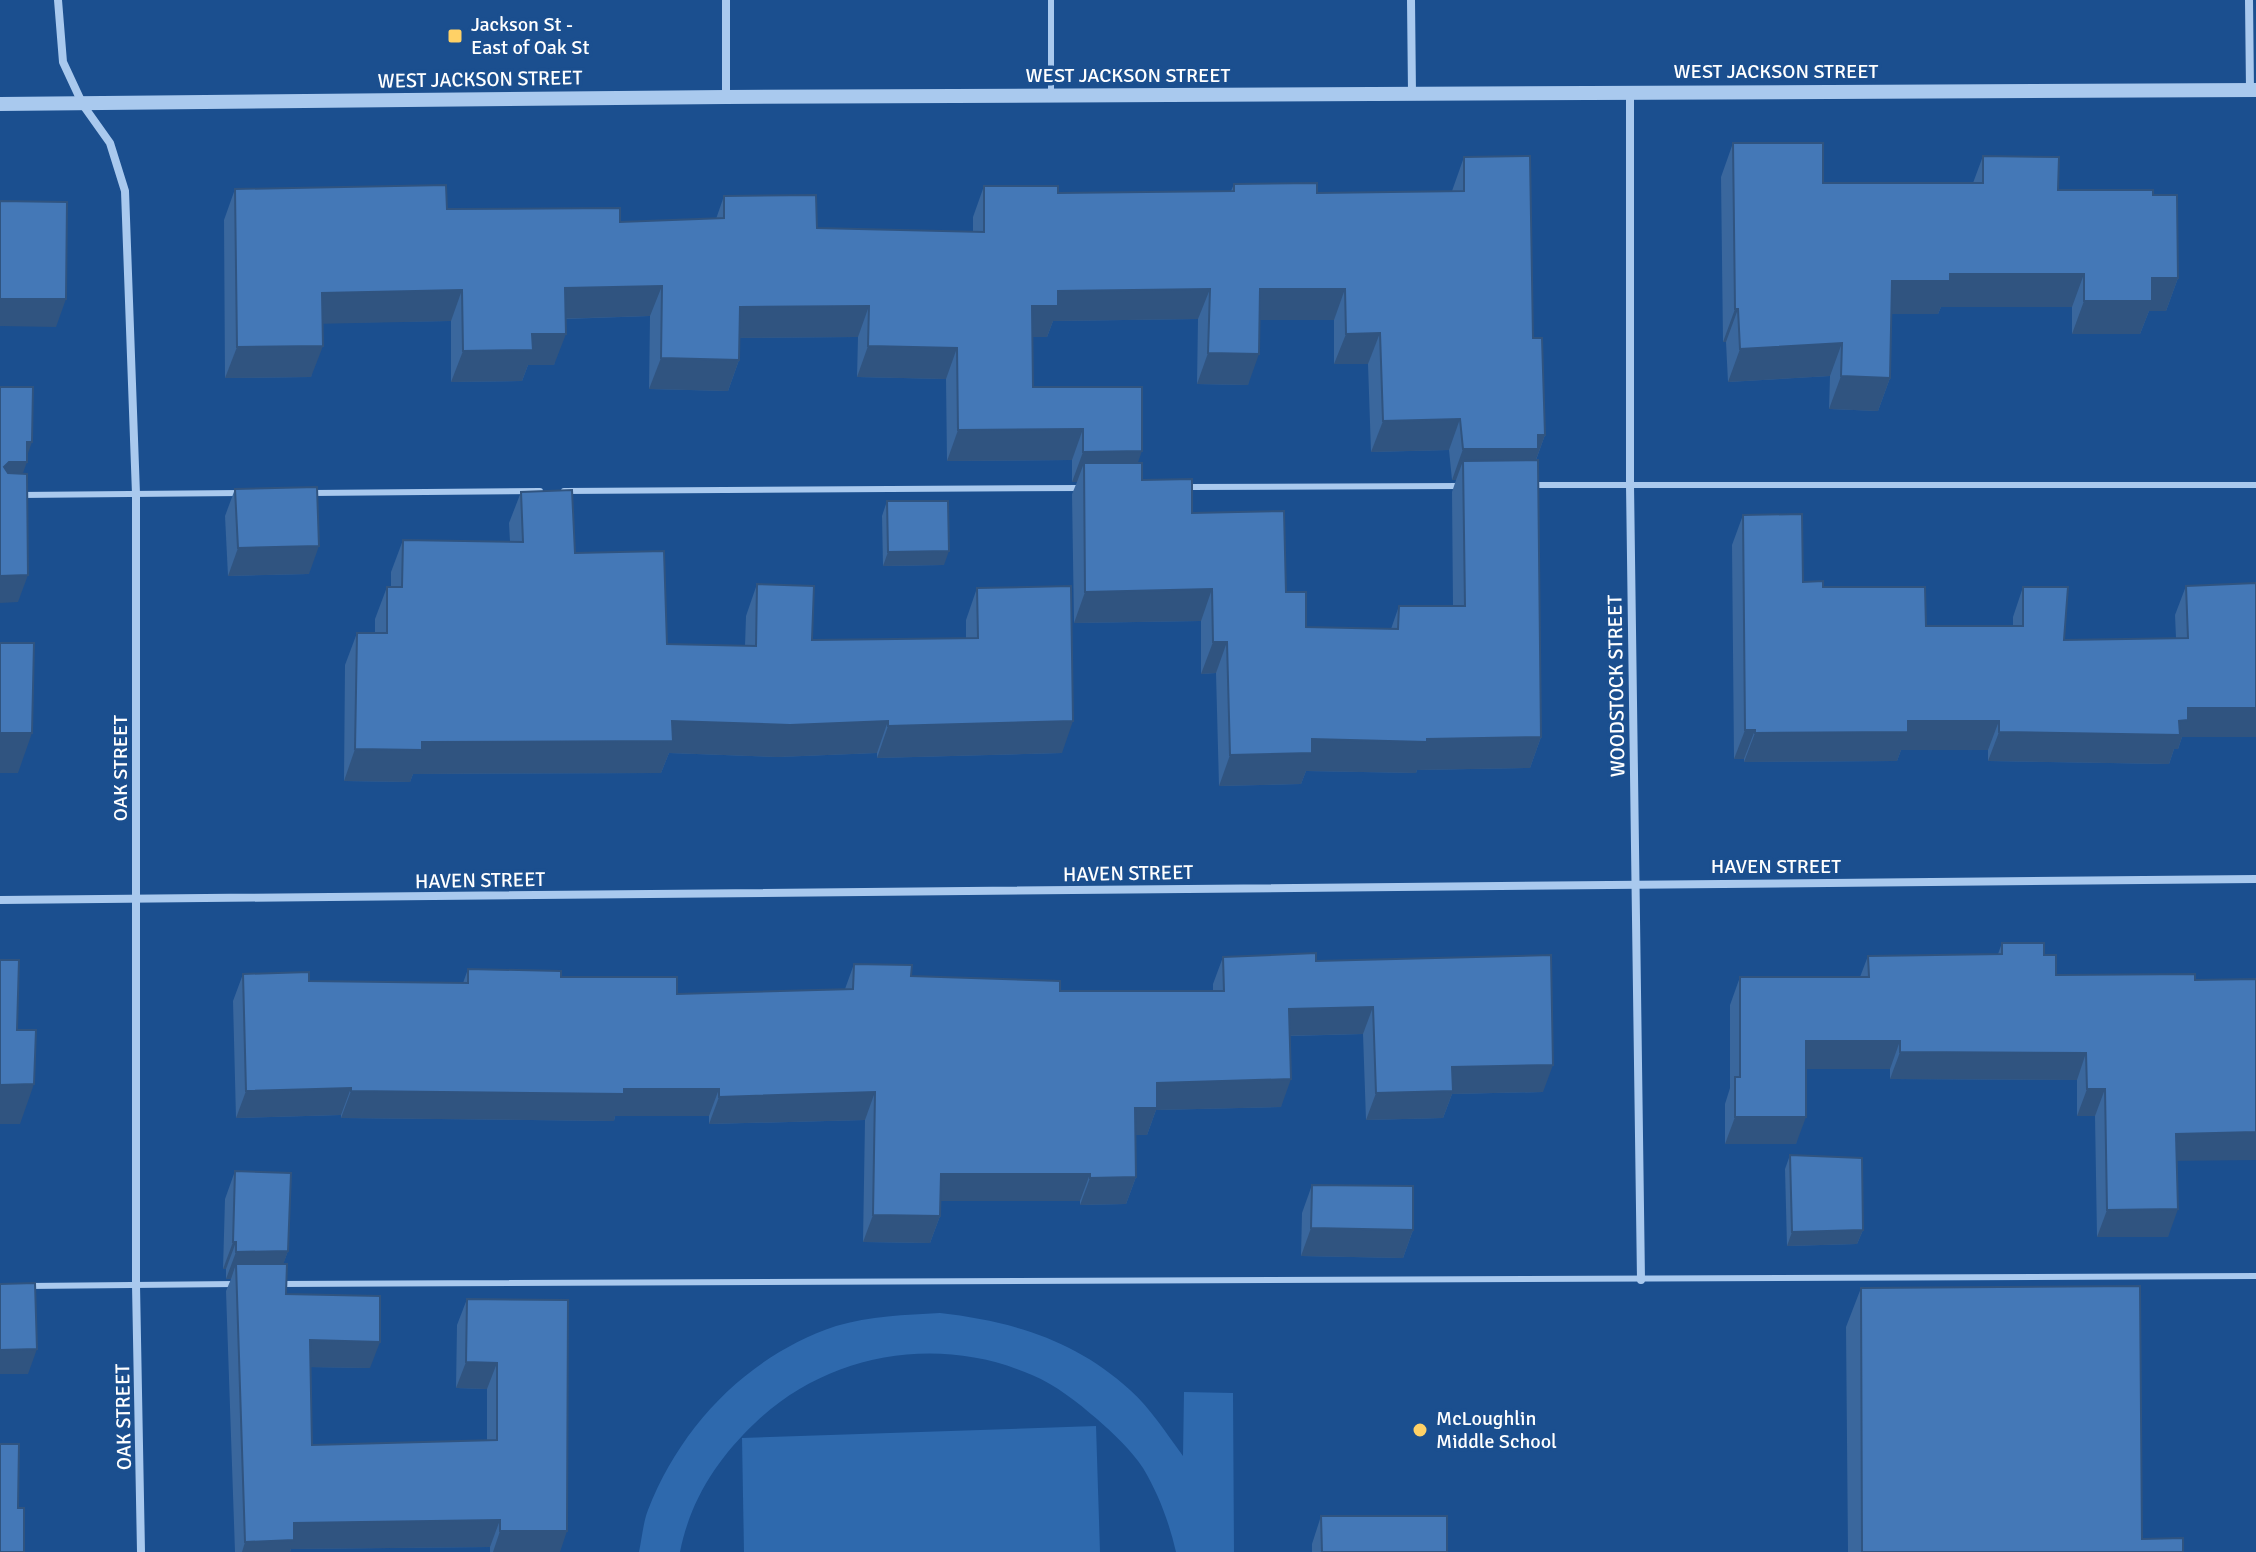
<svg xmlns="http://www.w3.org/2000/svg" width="2256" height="1552" font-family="Signika,sans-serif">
<rect width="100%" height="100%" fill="#1b4f8f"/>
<g fill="#2e69ad">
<path d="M940 1313C1011 1321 1076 1340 1130 1390 1151 1409 1166 1433 1183 1456L1184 1392 1233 1393 1234 1552H1176C1169 1522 1159 1495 1143 1468 1131 1450 1113 1433 1097 1419 1077 1402 1056 1385 1032 1375 938 1334 828 1353 755 1423 717 1459 690 1501 680 1552H639C642 1538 643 1523 648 1510 681 1425 749 1355 836 1326 870 1316 905 1315 940 1313Z"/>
<polygon points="1096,1426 1100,1552 744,1552 742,1438"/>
</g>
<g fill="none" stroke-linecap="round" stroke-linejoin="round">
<g stroke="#a9c9ee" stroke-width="6">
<polyline points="1051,0 1051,95"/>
<polyline points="1532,485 2256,485"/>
<polyline points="1188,487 1460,486"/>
<polyline points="564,491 1080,488"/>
<polyline points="312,493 540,491"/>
<polyline points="20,495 240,493"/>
<polyline points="280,1284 2256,1276"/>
<polyline points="28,1286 236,1284"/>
</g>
<g stroke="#a9c9ee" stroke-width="8">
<polyline points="58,0 63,62 83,105 110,143 125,191 136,494 136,1285 141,1552"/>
<polyline points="726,0 726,97"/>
<polyline points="1411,0 1412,93"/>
<polyline points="2249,0 2250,90"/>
<polyline points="1630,92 1630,485 1641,1280"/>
<polyline points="0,900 2256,879"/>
</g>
<polyline stroke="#a9c9ee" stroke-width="14" points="0,104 726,97 2256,90"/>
</g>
<g fill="#3a679d" fill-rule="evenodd">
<polygon points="1733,143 1823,183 1973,183 1983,156 2058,190 2153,195 2178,278 2166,311 2149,311 2140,334 2072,334 2072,307 1941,307 1938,314 1891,314 1890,378 1878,411 1829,409 1830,376 1728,382 1726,342 1723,342 1721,177"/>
<path d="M1464 157 1533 338 1545 435 1536 460 1541 737 1530 768 1417 770 1416 773 1306 771 1301 784 1219 786 1216 673 1201 674V621L1074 623 1072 494 1077 482H1072V460L947 461 946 379 857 377 858 337 740 338 739 360 728 391 649 389 650 316 565 319 554 365H528L522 381 451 382V321L322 323 311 377 225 378 224 220 235 189 447 209 620 222 716 219 724 196 817 228 973 232V217L984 186 1058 193 1231 191 1234 184 1317 193 1452 191ZM1198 319 1197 384 1248 385 1259 320H1334V364H1368L1371 452 1449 450 1452 480H1456L1452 492 1453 606H1399L1391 629 1306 627 1286 592 1192 513 1142 480 1138 463 1033 387 1032 337H1047L1053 321Z"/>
<polygon points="235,489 309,574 228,576 225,516"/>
<polygon points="521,492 575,553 667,644 745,646 746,616 757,584 812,640 966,638 966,620 977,588 1062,753 877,758 877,753 778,757 669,753 661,773 413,774 410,782 344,781 345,665 357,633 375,633 375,619 387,587 391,587 391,572 403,540 510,542 509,523"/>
<polygon points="887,501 944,565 883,566 882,516"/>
<polygon points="1743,515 1803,582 1823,587 1926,626 2013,626 2013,617 2023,587 2064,640 2176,638 2175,615 2186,586 2256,737 2182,737 2178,749 2174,749 2169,764 1988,761 1988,750 1901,750 1897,761 1744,762 1744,759 1734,759 1732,545"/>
<polygon points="2002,943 2044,955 2177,1161 2168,1237 2097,1237 2095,1116 2077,1116 2077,1080 1890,1079 1890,1069 1806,1069 1796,1144 1725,1144 1725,1104 1730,1088 1730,1005 1740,977 1860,977 1868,956 1998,954"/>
<polygon points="1223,957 1316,961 1543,1092 1452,1094 1443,1118 1366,1120 1363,1034 1290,1036 1281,1107 1156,1110 1147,1135 1135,1135 1136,1177 1126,1204 1080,1205 1080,1201 940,1201 940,1216 930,1243 863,1242 865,1120 709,1124 709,1116 615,1116 614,1121 341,1118 341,1115 236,1118 233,1001 243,974 309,981 463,983 468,969 561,977 677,994 845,989 854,964 911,976 1060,991 1213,991 1213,984"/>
<polygon points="1790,1155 1863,1230 1857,1244 1787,1246 1785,1169"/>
<polygon points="235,1171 288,1251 283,1264 286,1294 370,1368 310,1367 312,1445 487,1440 487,1389 456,1388 457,1325 467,1299 568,1300 560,1552 490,1552 490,1547 291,1549 290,1552 235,1552 226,1291 231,1279 226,1279 226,1269 223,1269 225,1199"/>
<polygon points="1312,1185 1413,1230 1403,1258 1301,1256 1302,1213"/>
<polygon points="1861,1288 2142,1539 2183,1552 1848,1552 1846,1327"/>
<polygon points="1321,1516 1447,1552 1312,1552 1312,1544"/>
</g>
<g fill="#305480">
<polygon points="1950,274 2084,274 2072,307 1941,307 1938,314 1880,314 1892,281"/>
<polygon points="2152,278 2178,278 2166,311 2149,311 2140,334 2072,334 2084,301"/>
<polygon points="662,286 650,316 554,319 565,288"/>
<polygon points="1210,289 1198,319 1053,321 1047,337 1021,337 1032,306 1058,291"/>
<polygon points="1260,289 1345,289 1334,320 1248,320"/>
<polygon points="462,290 451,321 311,324 322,293"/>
<polygon points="0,299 66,299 56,327 0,326"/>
<polygon points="869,306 858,337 729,338 740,307"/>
<polygon points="1735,309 1738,309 1726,342 1723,342"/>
<polygon points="1380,333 1368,364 1334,364 1346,334"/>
<polygon points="532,334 566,334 554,365 528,365 522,381 451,382 463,351"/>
<polygon points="1842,343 1830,376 1728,382 1740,349"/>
<polygon points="323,346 311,377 225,378 237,347"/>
<polygon points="868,346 957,348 946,379 857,377"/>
<polygon points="1208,353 1259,354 1248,385 1197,384"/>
<polygon points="661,358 739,360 728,391 649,389"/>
<polygon points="1841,376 1890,378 1878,411 1829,409"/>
<polygon points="1460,419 1449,450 1371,452 1383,421"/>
<polygon points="1083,429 1072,460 947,461 958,430"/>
<polygon points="1538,435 1545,435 1534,465 1463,461 1456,480 1452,480 1463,449"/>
<polygon points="27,442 32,442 25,462 27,462 17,489 4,467"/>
<polygon points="1142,451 1131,482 1084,463 1077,482 1072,482 1083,452"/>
<polygon points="319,546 309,574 228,576 238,548"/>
<polygon points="949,551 944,565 883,566 888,552"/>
<polygon points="28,575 18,602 0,603 0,576"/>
<polygon points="1212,589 1201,621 1074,623 1085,592"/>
<polygon points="1213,642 1227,642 1216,673 1201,674"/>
<polygon points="2188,708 2256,708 2256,737 2182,737 2178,749 2174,749 2169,764 1988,761 1999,732"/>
<polygon points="672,721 888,721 877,753 778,757 669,753 661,773 413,774 410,782 344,781 355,749"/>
<polygon points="1073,721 1062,753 877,758 888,726"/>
<polygon points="1908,721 1999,721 1988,750 1901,750 1897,761 1744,762 1755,733"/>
<polygon points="1745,730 1755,730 1744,759 1734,759"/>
<polygon points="0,733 32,733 18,773 0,773"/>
<polygon points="1541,737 1530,768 1417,770 1416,773 1306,771 1301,784 1219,786 1230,755 1312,739"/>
<polygon points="1373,1007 1363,1034 1279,1036 1289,1009"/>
<polygon points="1806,1041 1900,1041 1890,1069 1796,1069"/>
<polygon points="1900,1052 2086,1053 2077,1080 1890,1079"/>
<polygon points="1553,1065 1543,1092 1452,1094 1443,1118 1366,1120 1376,1093 1452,1067"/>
<polygon points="1291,1079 1281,1107 1156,1110 1147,1135 1125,1135 1135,1108 1157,1083"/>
<polygon points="34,1084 20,1124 0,1124 0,1085"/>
<polygon points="351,1088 341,1115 236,1118 246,1091"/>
<polygon points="719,1089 709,1116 615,1116 614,1121 341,1118 351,1091"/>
<polygon points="2087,1089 2105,1089 2095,1116 2077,1116"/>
<polygon points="875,1092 865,1120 709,1124 719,1097"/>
<polygon points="1735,1117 1806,1117 1796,1144 1725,1144"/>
<polygon points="2256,1132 2256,1160 2166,1161 2176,1134"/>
<polygon points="941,1174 1090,1174 1080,1201 931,1201"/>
<polygon points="1136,1177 1126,1204 1080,1205 1090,1178"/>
<polygon points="2178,1209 2168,1237 2097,1237 2107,1210"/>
<polygon points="873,1215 940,1216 930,1243 863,1242"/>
<polygon points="1311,1228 1413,1230 1403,1258 1301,1256"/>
<polygon points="1863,1230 1857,1244 1787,1246 1792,1232"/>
<polygon points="233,1242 236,1242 226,1269 223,1269"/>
<polygon points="288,1251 278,1279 236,1264 231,1279 226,1279 236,1252"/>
<polygon points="310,1340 380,1342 370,1368 300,1367"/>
<polygon points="37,1349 28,1374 0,1374 0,1350"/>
<polygon points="466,1362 497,1363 487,1389 456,1388"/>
<polygon points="500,1520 490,1547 291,1549 290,1552 242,1552 245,1542 294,1523"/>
<polygon points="500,1531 567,1531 560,1552 493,1552"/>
</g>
<g fill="#4478b7" stroke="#305480" stroke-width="2">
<polygon points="1733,143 1823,143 1823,183 1983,183 1983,156 2059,157 2058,190 2153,190 2153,195 2177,195 2178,278 2152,278 2152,301 2084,301 2084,274 1950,274 1950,281 1892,281 1890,378 1841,376 1842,343 1740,349 1738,309 1735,309"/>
<polygon points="1530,156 1533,338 1542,338 1545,435 1538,435 1538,449 1463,449 1460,419 1383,421 1380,333 1346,334 1345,289 1260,289 1259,354 1208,353 1210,289 1058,291 1058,306 1032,306 1033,387 1142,387 1142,451 1083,452 1083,429 958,430 957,348 868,346 869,306 740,307 739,360 661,358 662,286 565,288 566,334 532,334 533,350 463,351 462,290 322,293 323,346 237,347 235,189 446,185 447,209 620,208 620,222 724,218 724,196 816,195 817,228 984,232 984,186 1058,186 1058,193 1234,191 1234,184 1317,183 1317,193 1464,191 1464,157"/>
<polygon points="0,201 67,202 66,299 0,299"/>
<polygon points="0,387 33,387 32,442 27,442 27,462 9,462 4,467 8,473 27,474 28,575 0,576"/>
<polygon points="1538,460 1541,737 1427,739 1427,742 1312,739 1312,753 1230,755 1227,642 1213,642 1212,589 1085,592 1084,463 1142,463 1142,480 1192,479 1192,513 1284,511 1286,592 1306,592 1306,627 1398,629 1399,606 1465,606 1463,461"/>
<polygon points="317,487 319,546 238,548 235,489"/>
<polygon points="572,490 575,553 664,551 667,644 756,646 757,584 814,586 812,640 978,638 977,588 1071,586 1073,721 888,726 888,721 790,725 672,721 673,741 422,742 422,750 355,749 357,633 387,633 387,587 402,587 403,540 523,542 521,492"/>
<polygon points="887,501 948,501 949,551 888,552"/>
<polygon points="1802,514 1803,582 1823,581 1823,587 1925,587 1926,626 2023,626 2023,587 2068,587 2064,640 2188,638 2186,586 2256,583 2256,708 2188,708 2188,720 2179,721 2180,735 1999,732 1999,721 1908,721 1908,732 1755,733 1755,730 1745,730 1743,515"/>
<polygon points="0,643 34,643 32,733 0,733"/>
<polygon points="2002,943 2044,943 2044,955 2056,955 2056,975 2195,974 2195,980 2256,979 2256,1132 2176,1134 2178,1209 2107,1210 2105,1089 2087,1089 2086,1053 1900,1052 1900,1041 1806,1041 1806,1117 1735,1117 1735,1077 1740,1077 1740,977 1869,977 1868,956 2002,954"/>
<polygon points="1316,953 1316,961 1551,955 1553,1065 1452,1067 1453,1091 1376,1093 1373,1007 1289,1009 1291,1079 1157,1083 1157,1108 1135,1108 1136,1177 1090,1178 1090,1174 941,1174 940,1216 873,1215 875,1092 719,1097 719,1089 624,1089 624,1094 351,1091 351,1088 246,1091 243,974 309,972 309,981 468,983 468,969 561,971 561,977 677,977 677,994 853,989 854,964 912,965 911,976 1060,981 1060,991 1224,991 1223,957"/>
<polygon points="0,960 19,960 17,1030 36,1030 34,1084 0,1085"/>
<polygon points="1790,1155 1862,1158 1863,1230 1792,1232"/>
<polygon points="235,1171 291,1173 288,1251 236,1252 236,1242 233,1242"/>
<polygon points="1312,1185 1413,1186 1413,1230 1311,1228"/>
<polygon points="236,1264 287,1264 286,1294 380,1296 380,1342 310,1340 312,1445 497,1440 497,1363 466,1362 467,1299 568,1300 567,1531 500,1531 500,1520 294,1523 294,1540 245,1542"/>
<polygon points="35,1283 37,1349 0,1350 0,1284"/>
<polygon points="2140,1286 2142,1539 2183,1538 2183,1552 1862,1552 1861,1288"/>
<polygon points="0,1444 19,1444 18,1508 24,1508 24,1552 0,1552"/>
<polygon points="1321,1516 1447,1516 1447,1552 1322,1552"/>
</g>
<g fill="#ffd166" stroke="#1b4f8f" stroke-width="3">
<rect x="447" y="28" width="16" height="16" rx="4"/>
<circle cx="1420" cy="1430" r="8"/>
</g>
<g text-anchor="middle" stroke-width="7" stroke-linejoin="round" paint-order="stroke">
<g font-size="20" fill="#fff" stroke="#1b4f8f" text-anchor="start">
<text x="471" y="31">Jackson St -<tspan x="471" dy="23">East of Oak St</tspan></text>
<text x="1436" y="1425">McLoughlin<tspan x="1436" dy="23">Middle School</tspan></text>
</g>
<g font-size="20" fill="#fff" stroke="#1b4f8f">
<text x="1776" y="78">WEST JACKSON STREET</text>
<text x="1128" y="82">WEST JACKSON STREET</text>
<text transform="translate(480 79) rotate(-1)" y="7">WEST JACKSON STREET</text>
<text transform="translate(1616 686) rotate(-91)" y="7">WOODSTOCK STREET</text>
<text transform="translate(120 768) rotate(-90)" y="7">OAK STREET</text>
<text x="1776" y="873">HAVEN STREET</text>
<text transform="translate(1128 873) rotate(-1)" y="7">HAVEN STREET</text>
<text transform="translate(480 880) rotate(-1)" y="7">HAVEN STREET</text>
<text transform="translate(123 1417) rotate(-91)" y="7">OAK STREET</text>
</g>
</g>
</svg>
